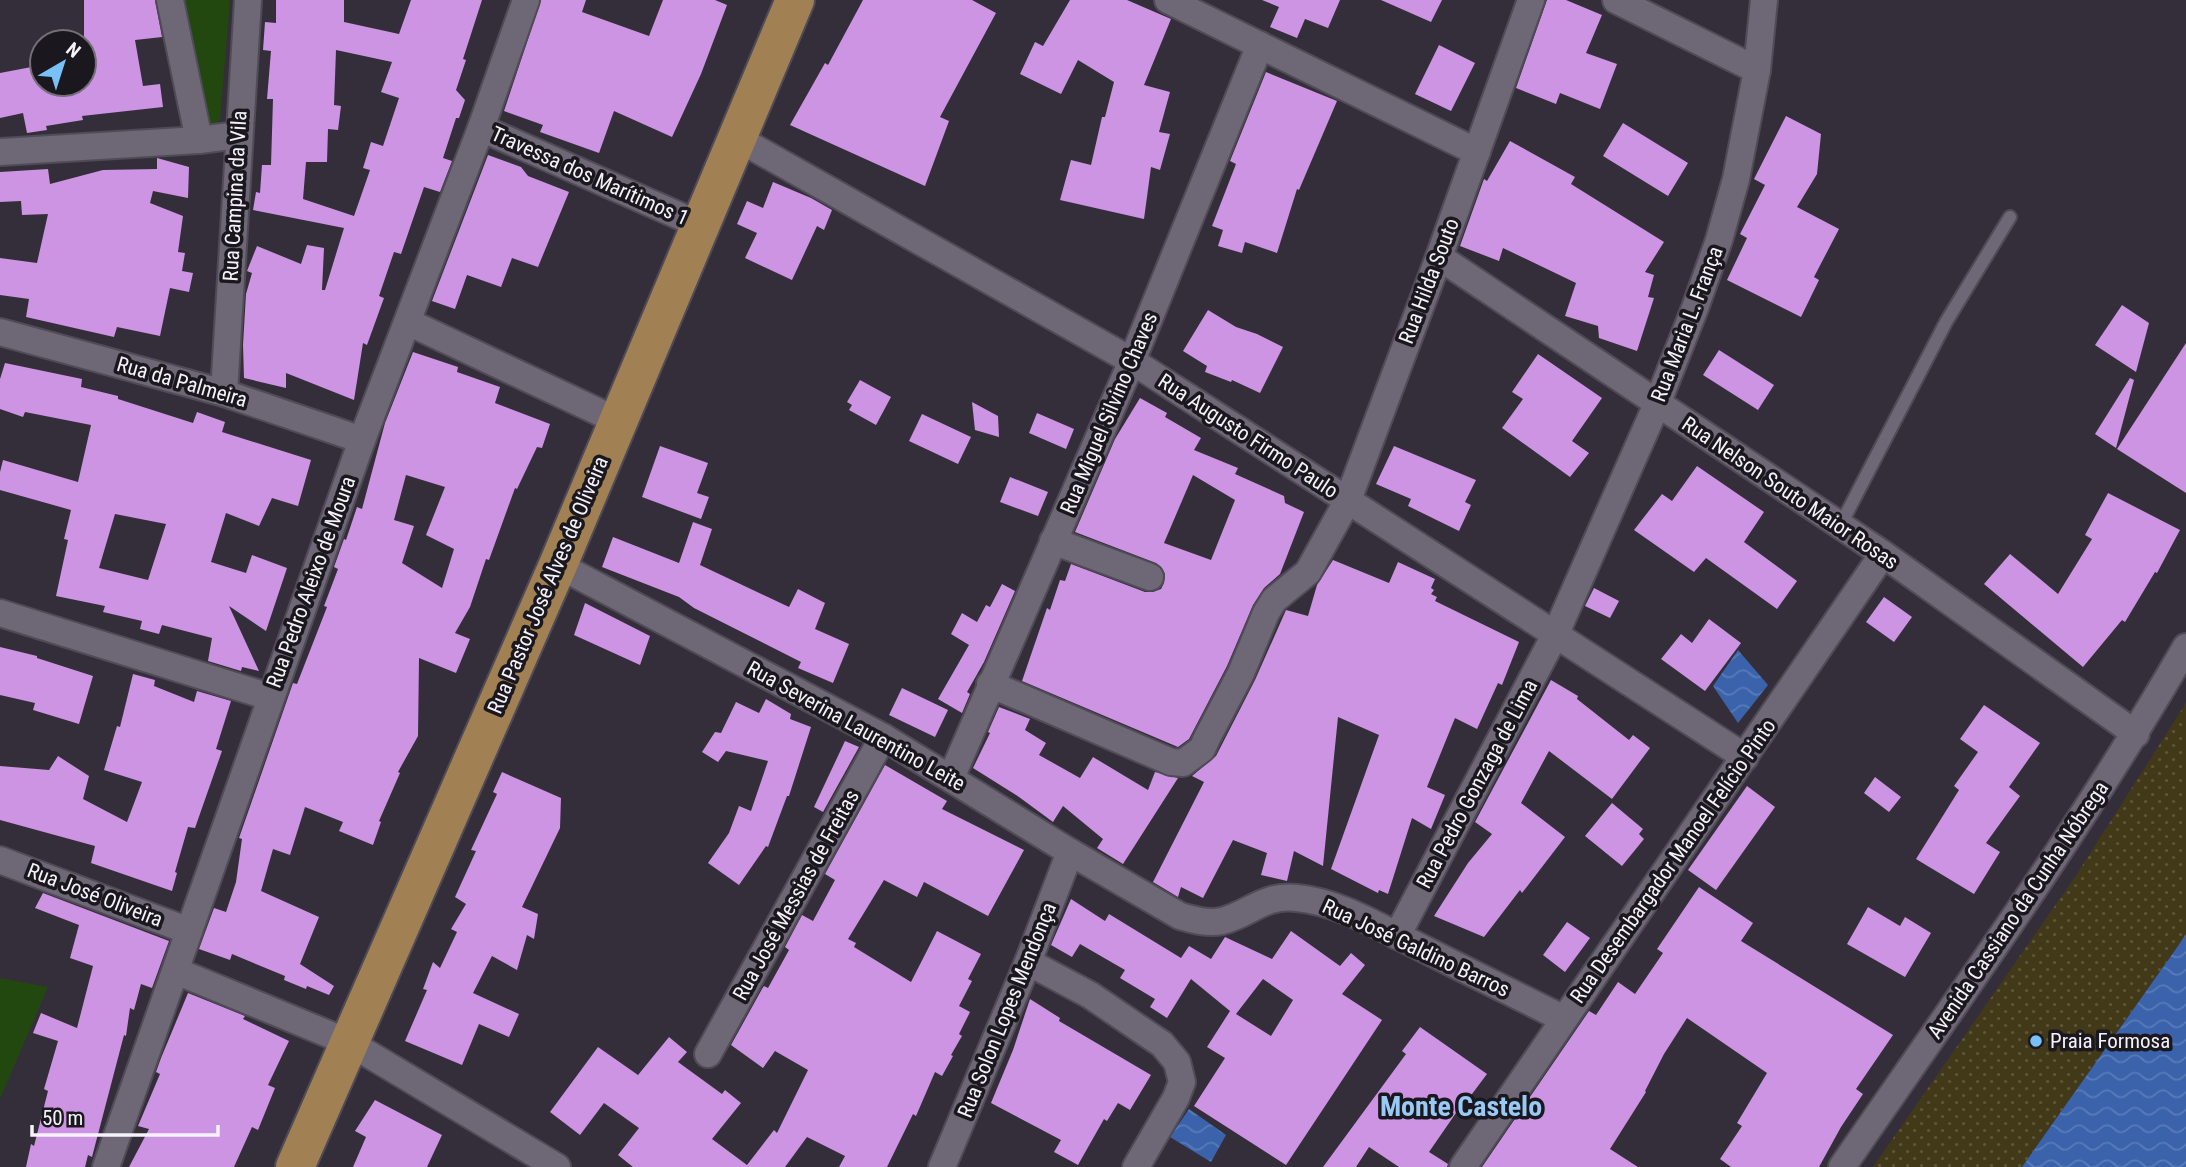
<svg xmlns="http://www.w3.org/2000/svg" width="2186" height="1167" font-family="'Roboto Condensed',sans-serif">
<defs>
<pattern id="sand-dots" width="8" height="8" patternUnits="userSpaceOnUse" patternTransform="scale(1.75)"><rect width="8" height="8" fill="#413918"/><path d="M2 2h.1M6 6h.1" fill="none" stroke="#5d563a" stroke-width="1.8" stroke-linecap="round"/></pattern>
<pattern id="water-waves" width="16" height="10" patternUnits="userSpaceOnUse" patternTransform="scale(1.75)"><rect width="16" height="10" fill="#3b63ac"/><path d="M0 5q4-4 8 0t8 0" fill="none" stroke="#587ab8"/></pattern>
</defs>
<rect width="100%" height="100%" fill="#342e3b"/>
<polygon fill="url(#sand-dots)" points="2186,703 2186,934 2178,946 2022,1167 1873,1167 2075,877"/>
<g fill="#22480f">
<polygon points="180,0 230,0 220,120 210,126"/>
<polygon points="0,978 48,987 0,1099"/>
</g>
<g fill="url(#water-waves)">
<polygon points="1738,650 1768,685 1738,723 1713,686"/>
<polygon points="2186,934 2186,1167 2022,1167 2178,946"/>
<polygon points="1189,1109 1226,1135 1211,1162 1170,1137"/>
</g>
<g fill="#cc94e2" fill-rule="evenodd">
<polygon points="84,0 155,0 162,37 135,40 143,86 160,84 163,107 82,116 83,120 46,126 47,130 27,133 23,113 0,118 0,73 42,65 42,84 84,84"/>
<path d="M276 0H344V22L399 34 411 0H482L463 59 466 60 456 90 465 100 459 118H456L443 158 452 161 440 192 424 187 401 254 394 252 379 296 384 298 367 345 363 343 354 400 286 373V388L244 378 243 345 246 294 252 273 247 271 257 246 301 264 307 245 324 248 322 290H325L344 228 253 210 256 192 260 193 262 165H271L273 99H267L271 51 263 50 265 22 276 23ZM336 50 392 62 381 92 399 98 383 146 371 142 363 168 370 170 354 216 303 199 306 162H327L328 129 338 130 341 106 334 105Z"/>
<polygon points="541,0 586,0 582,12 649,36 663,0 715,0 727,5 701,74 672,137 614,111 599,153 540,132 543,125 504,111"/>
<polygon points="863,0 972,0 996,13 940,117 949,121 925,186 790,125 825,63 828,65"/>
<polygon points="1070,0 1127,0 1171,19 1144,85 1170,92 1159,132 1170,134 1160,170 1151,167 1144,219 1060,200 1071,160 1091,165 1102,117 1105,117 1114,82 1078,60 1061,94 1020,74 1035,42 1043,46"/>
<polygon points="1262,0 1340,0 1328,28 1305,19 1297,38 1270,27 1279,7"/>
<polygon points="1381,0 1442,0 1431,22"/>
<polygon points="1547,0 1566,0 1602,15 1586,53 1617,64 1600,109 1560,93 1556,104 1516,88"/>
<polygon points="1439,45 1475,63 1451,111 1415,94"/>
<polygon points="1266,72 1337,101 1299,190 1297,189 1277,253 1245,242 1242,253 1218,246 1223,230 1212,226 1236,164 1230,161"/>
<polygon points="1786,116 1821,134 1817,174 1797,207 1839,229 1814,277 1819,280 1801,317 1727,280 1747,238 1740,234 1765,185 1754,179"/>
<polygon points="1623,123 1688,163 1668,196 1603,156"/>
<polygon points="1510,141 1575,177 1571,184 1664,242 1645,272 1654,275 1648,297 1654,298 1637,351 1599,338 1598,326 1565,316 1576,283 1503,248 1499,261 1460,246 1484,179 1487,181"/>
<polygon points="488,155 521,167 528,176 569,192 538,267 512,258 501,287 467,275 455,309 432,301"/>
<polygon points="157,158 189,167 188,198 153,191 150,203 183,216 178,252 185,253 182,271 193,273 189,292 170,288 160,336 117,327 114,337 26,317 29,299 0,295 0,258 37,263 48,214 22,215 21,201 0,202 0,172 48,169 50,184 103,170 157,169"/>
<polygon points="773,182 811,198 832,210 824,230 817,226 792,280 745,258 757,233 737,224 747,201 763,208"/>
<polygon points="2122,305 2149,323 2136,372 2095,345"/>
<polygon points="1208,310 1236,327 1257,334 1283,347 1260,393 1232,380 1231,382 1205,372 1207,366 1183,351"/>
<polygon points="2186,343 2186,493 2117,449"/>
<polygon points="1719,350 1774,385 1758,410 1703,375"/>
<path d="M413 352 458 367 457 372 500 387 495 403 550 424 542 448 537 447 517 489 515 488 489 560 486 559 470 607 455 633 470 639 456 673 419 658 418 736 398 772 400 773 379 821 381 822 373 845 339 831 343 822 305 807 290 855 273 849 261 891 319 917 300 964 334 986 329 995 307 986 306 989 284 980 285 976 232 954 230 960 199 949 214 908 226 912 236 882 242 839 239 838 293 683 297 684 327 607 324 606 338 569 334 567 344 539 346 540 357 507 362 509 385 423ZM406 475 445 487 426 535 454 549 442 588 402 563 414 526 394 520Z"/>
<polygon points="1538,354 1602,398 1572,441 1589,453 1570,477 1502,428 1523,399 1512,392"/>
<path d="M5 363 82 379 81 387 118 396V399L193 423 197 412 225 422 222 432 311 460 298 506 272 498 259 526 226 513 211 562 246 573 252 555 287 568 266 631 229 606 259 671 242 667 241 671 208 661 212 638 162 625 159 634 140 629 142 621 103 612 105 606 56 596 68 540 64 539 71 510 0 490V472L3 460 78 482 91 425 25 412 23 417 0 409V379ZM115 514 166 524 148 580 99 568Z"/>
<polygon points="2130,378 2134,380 2116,448 2095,434"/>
<polygon points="860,380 891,397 876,425 849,410 852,405 847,402"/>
<path d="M1140 398 1167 413 1165 417 1201 438 1194 450 1238 468 1235 474 1284 496 1285 503 1304 512 1280 574 1264 588 1253 605 1227 666 1189 739 1178 747 1022 681 1047 608 1050 610 1060 580 1065 581 1071 564 1145 592H1153L1161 589 1164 583 1165 574 1162 568 1156 563 1075 532 1115 439ZM1193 475 1235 500 1211 560 1164 543Z"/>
<polygon points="972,402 998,416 999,437 975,430"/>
<polygon points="1037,413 1074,429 1066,449 1029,433"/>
<polygon points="922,414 971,437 958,464 909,441"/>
<polygon points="660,446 708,463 697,493 709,497 701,519 642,497"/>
<polygon points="1394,446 1476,480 1465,502 1471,505 1459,531 1408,506 1411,499 1376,484"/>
<polygon points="1697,466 1764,512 1744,542 1797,581 1777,609 1706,558 1694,572 1634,530 1662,494 1672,501"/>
<polygon points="1010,477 1048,492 1038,516 1000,502"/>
<polygon points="2108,493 2180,530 2157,573 2155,572 2125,622 2122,620 2083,667 1984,584 2010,554 2058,594 2092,539 2085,535"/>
<polygon points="693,522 712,529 700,565 789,607 798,589 825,603 815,629 849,644 833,683 798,668 801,662 694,608 679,597 602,567 613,537 679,563"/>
<polygon points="1333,560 1389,583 1398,562 1435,579 1431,588 1434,590 1431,594 1437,597 1435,601 1519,642 1502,685 1498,683 1477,729 1455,718 1427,787 1445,795 1431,829 1412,818 1388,894 1379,890 1378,893 1331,869 1379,735 1338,717 1323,866 1294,851 1287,881 1261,875 1267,853 1233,840 1203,898 1181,887 1178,897 1153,882 1204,782 1192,776 1216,756 1255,680 1286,610 1308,616 1317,585"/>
<polygon points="1002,584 1015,591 984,662 967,692 970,694 962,713 938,699 969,645 951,634 962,613 977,622 986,605 990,607"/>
<polygon points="1594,588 1619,601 1610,618 1585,606"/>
<polygon points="1884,597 1912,617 1894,642 1866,622"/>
<polygon points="585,603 650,636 640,665 574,635"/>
<polygon points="1709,619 1741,643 1705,691 1661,659 1681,634 1692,643"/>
<polygon points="0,647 37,656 37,658 93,676 79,724 33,710 35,703 0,695"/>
<polygon points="133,674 155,680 154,686 194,702 197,691 231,701 216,749 222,751 195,828 188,827 175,872 177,873 172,891 91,863 95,846 0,820 0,766 49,770 58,756 89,776 83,799 127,822 142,782 104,770 117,726 120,727"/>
<polygon points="1551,680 1578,696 1577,699 1629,740 1633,735 1650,748 1612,799 1549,751 1521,803 1565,837 1522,893 1520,890 1484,937 1434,916 1468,863 1492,834 1475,822"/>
<polygon points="902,688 948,710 935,737 889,715"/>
<polygon points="766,699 791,714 790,719 811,727 789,796 787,796 768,847 766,846 739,885 708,863 729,833 739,806 751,811 768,761 726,751 718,762 702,752 715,732 721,733 736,702 759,713"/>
<polygon points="1984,705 2040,743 2009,787 2020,796 1986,843 2000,852 1974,894 1916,859 1959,790 1954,786 1978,752 1960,739"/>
<polygon points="999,707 1030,719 1025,730 1046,743 1039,755 1080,778 1093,757 1148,790 1155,772 1178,778 1123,864 1097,848 1103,839 1063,806 1053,822 1019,797 973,768 990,733 988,732"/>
<polygon points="845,741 859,747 823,812 814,807"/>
<polygon points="885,765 947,801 942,809 1024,850 988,916 924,882 917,897 884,880 848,939 856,943 854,947 911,982 937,931 981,954 968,979 972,981 959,1006 970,1012 959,1034 962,1036 951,1055 953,1056 942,1076 935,1072 916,1116 913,1114 887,1167 839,1167 845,1156 807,1137 785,1167 633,1167 618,1155 639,1128 604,1103 580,1135 550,1112 598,1047 638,1075 669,1037 687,1052 678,1062 722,1094 725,1090 741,1103 712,1139 747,1165 774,1130 777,1133 808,1070 775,1051 763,1068 731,1045 762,989 764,986 768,988 789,950 785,947 802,915 813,921 835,880 825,874"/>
<polygon points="502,772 561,798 560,828 522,907 538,914 534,939 527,935 517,970 492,956 473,993 519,1014 509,1037 479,1024 462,1065 405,1041 427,990 423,989 433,962 440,968 457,932 451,929 466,904 455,897 476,851 471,850 497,794 493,792"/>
<polygon points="1875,777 1901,797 1889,812 1864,793"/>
<polygon points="1747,786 1775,807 1716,890 1688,870"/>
<polygon points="1612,803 1643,829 1639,834 1644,839 1622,866 1585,836"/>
<polygon points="1699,887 1753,923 1741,941 1893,1035 1856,1089 1863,1094 1841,1127 1819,1167 1731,1167 1720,1159 1742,1126 1737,1123 1767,1073 1687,1018 1664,1054 1645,1091 1646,1092 1610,1149 1638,1167 1482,1167 1589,1011 1596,1015 1618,982 1635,994 1663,953 1657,949"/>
<polygon points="43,893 169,941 152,988 141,984 134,1010 130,1008 126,1036 124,1035 92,1157 88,1155 85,1167 26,1167 31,1144 34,1146 48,1091 44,1089 58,1041 33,1033 41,1013 77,1028 93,966 70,958 79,925 35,908"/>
<path d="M1071 899 1105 921 1109 914 1181 958 1189 946 1211 959 1225 937 1272 959 1291 931 1340 966 1351 953 1365 965 1342 994 1382 1020 1286 1165 1194 1106 1225 1058 1207 1047 1230 1011 1191 979 1167 1018 1150 1007 1155 999 1120 978 1125 970 1080 944 1072 957 1051 945ZM1263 979 1293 1000 1271 1036 1236 1014Z"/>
<polygon points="1868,907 1900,926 1905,917 1931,933 1905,977 1847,944"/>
<polygon points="1567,922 1590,938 1565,972 1543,955"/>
<polygon points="188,993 245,1016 243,1019 289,1041 268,1085 275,1088 258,1130 252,1127 234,1167 129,1167 149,1129 138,1126 160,1074 156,1072 161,1058"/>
<polygon points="1030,999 1060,1018 1059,1021 1151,1075 1130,1110 1118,1103 1107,1121 1104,1119 1078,1165 1054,1152 1061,1140 991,1103 1013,1050"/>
<polygon points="1420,1027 1487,1074 1469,1098 1467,1097 1429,1152 1448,1164 1447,1167 1399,1167 1369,1147 1356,1167 1323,1167 1406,1054 1402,1051"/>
<polygon points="375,1100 442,1135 427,1167 353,1167 366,1137 355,1131"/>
</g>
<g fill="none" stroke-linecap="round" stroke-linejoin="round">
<g stroke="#504b56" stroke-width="16">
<polyline id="lane" points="1840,526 1946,322 2010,217"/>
</g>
<g stroke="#504b56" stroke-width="30">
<g id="street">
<polyline points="170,0 199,140 238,135"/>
<polyline points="1168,0 1477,152"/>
<polyline points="1616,0 1757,70"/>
<polyline points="481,128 700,225"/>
<polyline points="737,138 1132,361 1745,757"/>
<polyline points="0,152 199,140"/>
<polyline points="1439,257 1883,554 2136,734"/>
<polyline points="408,322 618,421"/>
<polyline points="0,332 224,393 362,440"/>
<polyline points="224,393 248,0"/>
<polyline points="1053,541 1150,577"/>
<path d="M558 565 883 737 1070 852 1180 916C1194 920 1208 924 1222 921 1250 914 1264 894 1297 898 1339 902 1379 927 1416 945 1465 970 1514 994 1564 1019"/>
<polyline points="0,613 270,697"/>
<polyline points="990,684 1171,762 1183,763 1202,749 1207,738 1241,673 1266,613 1274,600 1308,572 1348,500 1439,257 1531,0"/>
<polyline points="951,778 1132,361 1260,45"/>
<polyline points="0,860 189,931"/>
<polyline points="1397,936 1556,633 1657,404 1695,308 1719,240 1736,179 1757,70 1764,0"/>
<polyline points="1028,962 1090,995 1162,1044 1177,1062 1182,1082 1176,1098 1136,1167"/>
<polyline points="176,971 350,1043 557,1167"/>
<polyline points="708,1054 883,737"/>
<polyline points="106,1167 362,440 481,128 526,0"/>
<polyline points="942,1167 1028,962 1070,852"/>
<polyline points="1463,1167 1883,554"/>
<path d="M1842 1167C1960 996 2082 827 2186 647"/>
</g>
</g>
<g stroke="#504b56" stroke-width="42">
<polyline id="primary" points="295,1167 558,565 795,0"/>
</g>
<use href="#lane" stroke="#6d6776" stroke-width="12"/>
<use href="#street" stroke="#6d6776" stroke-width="26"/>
<use href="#primary" stroke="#a18153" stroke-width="38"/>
</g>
<circle fill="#79bff8" stroke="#1a181e" stroke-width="2.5" cx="2036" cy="1041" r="7"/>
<g text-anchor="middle" stroke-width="7" stroke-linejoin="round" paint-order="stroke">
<g font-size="21" fill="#f5f2fa" stroke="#1a181e">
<text transform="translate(590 176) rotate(24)" y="7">Travessa dos Marítimos 1</text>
<text transform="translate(235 196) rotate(-87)" y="7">Rua Campina da Vila</text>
<text transform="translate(1429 281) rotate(-69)" y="7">Rua Hilda Souto</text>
<text transform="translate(1687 324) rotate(-69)" y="7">Rua Maria L. França</text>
<text transform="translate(182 382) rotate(16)" y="7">Rua da Palmeira</text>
<text transform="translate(1109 413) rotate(-67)" y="7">Rua Miguel Silvino Chaves</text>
<text transform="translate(1248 436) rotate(33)" y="7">Rua Augusto Firmo Paulo</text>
<text transform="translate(1790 493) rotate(34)" y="7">Rua Nelson Souto Maior Rosas</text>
<text transform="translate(311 582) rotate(-70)" y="7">Rua Pedro Aleixo de Moura</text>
<text transform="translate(548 585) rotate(-67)" y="7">Rua Pastor José Alves de Oliveira</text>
<text transform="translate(856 726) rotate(29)" y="7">Rua Severina Laurentino Leite</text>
<text transform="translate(1477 784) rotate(-62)" y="7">Rua Pedro Gonzaga de Lima</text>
<text transform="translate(1673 861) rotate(-55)" y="7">Rua Desembargador Manoel Felício Pinto</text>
<text transform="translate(95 895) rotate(21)" y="7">Rua José Oliveira</text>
<text transform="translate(796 895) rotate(-61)" y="7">Rua José Messias de Freitas</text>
<text transform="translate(2018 910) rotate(-56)" y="7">Avenida Cassiano da Cunha Nóbrega</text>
<text transform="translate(1416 948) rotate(25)" y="7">Rua José Galdino Barros</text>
<text transform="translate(1007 1010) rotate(-68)" y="7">Rua Solon Lopes Mendonça</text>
</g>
<g font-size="21" fill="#f5f2fa" stroke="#1a181e" text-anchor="start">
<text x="2050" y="1048">Praia Formosa</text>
</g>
<g font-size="28" font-weight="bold" fill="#98caf5" stroke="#1a181e">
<text x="1461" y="1116">Monte Castelo</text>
</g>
</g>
<g transform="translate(63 63) rotate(39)"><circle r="33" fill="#1a181e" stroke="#726f76" stroke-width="2"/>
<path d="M0-5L12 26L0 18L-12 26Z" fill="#79bff8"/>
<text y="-10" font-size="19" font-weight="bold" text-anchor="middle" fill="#f5f2fa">N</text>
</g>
<path d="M32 1125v10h186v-10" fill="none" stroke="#f5f2fa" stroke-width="3.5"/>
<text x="42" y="1125" font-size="21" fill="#f5f2fa" stroke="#1a181e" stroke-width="5" paint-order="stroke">50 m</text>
</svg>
